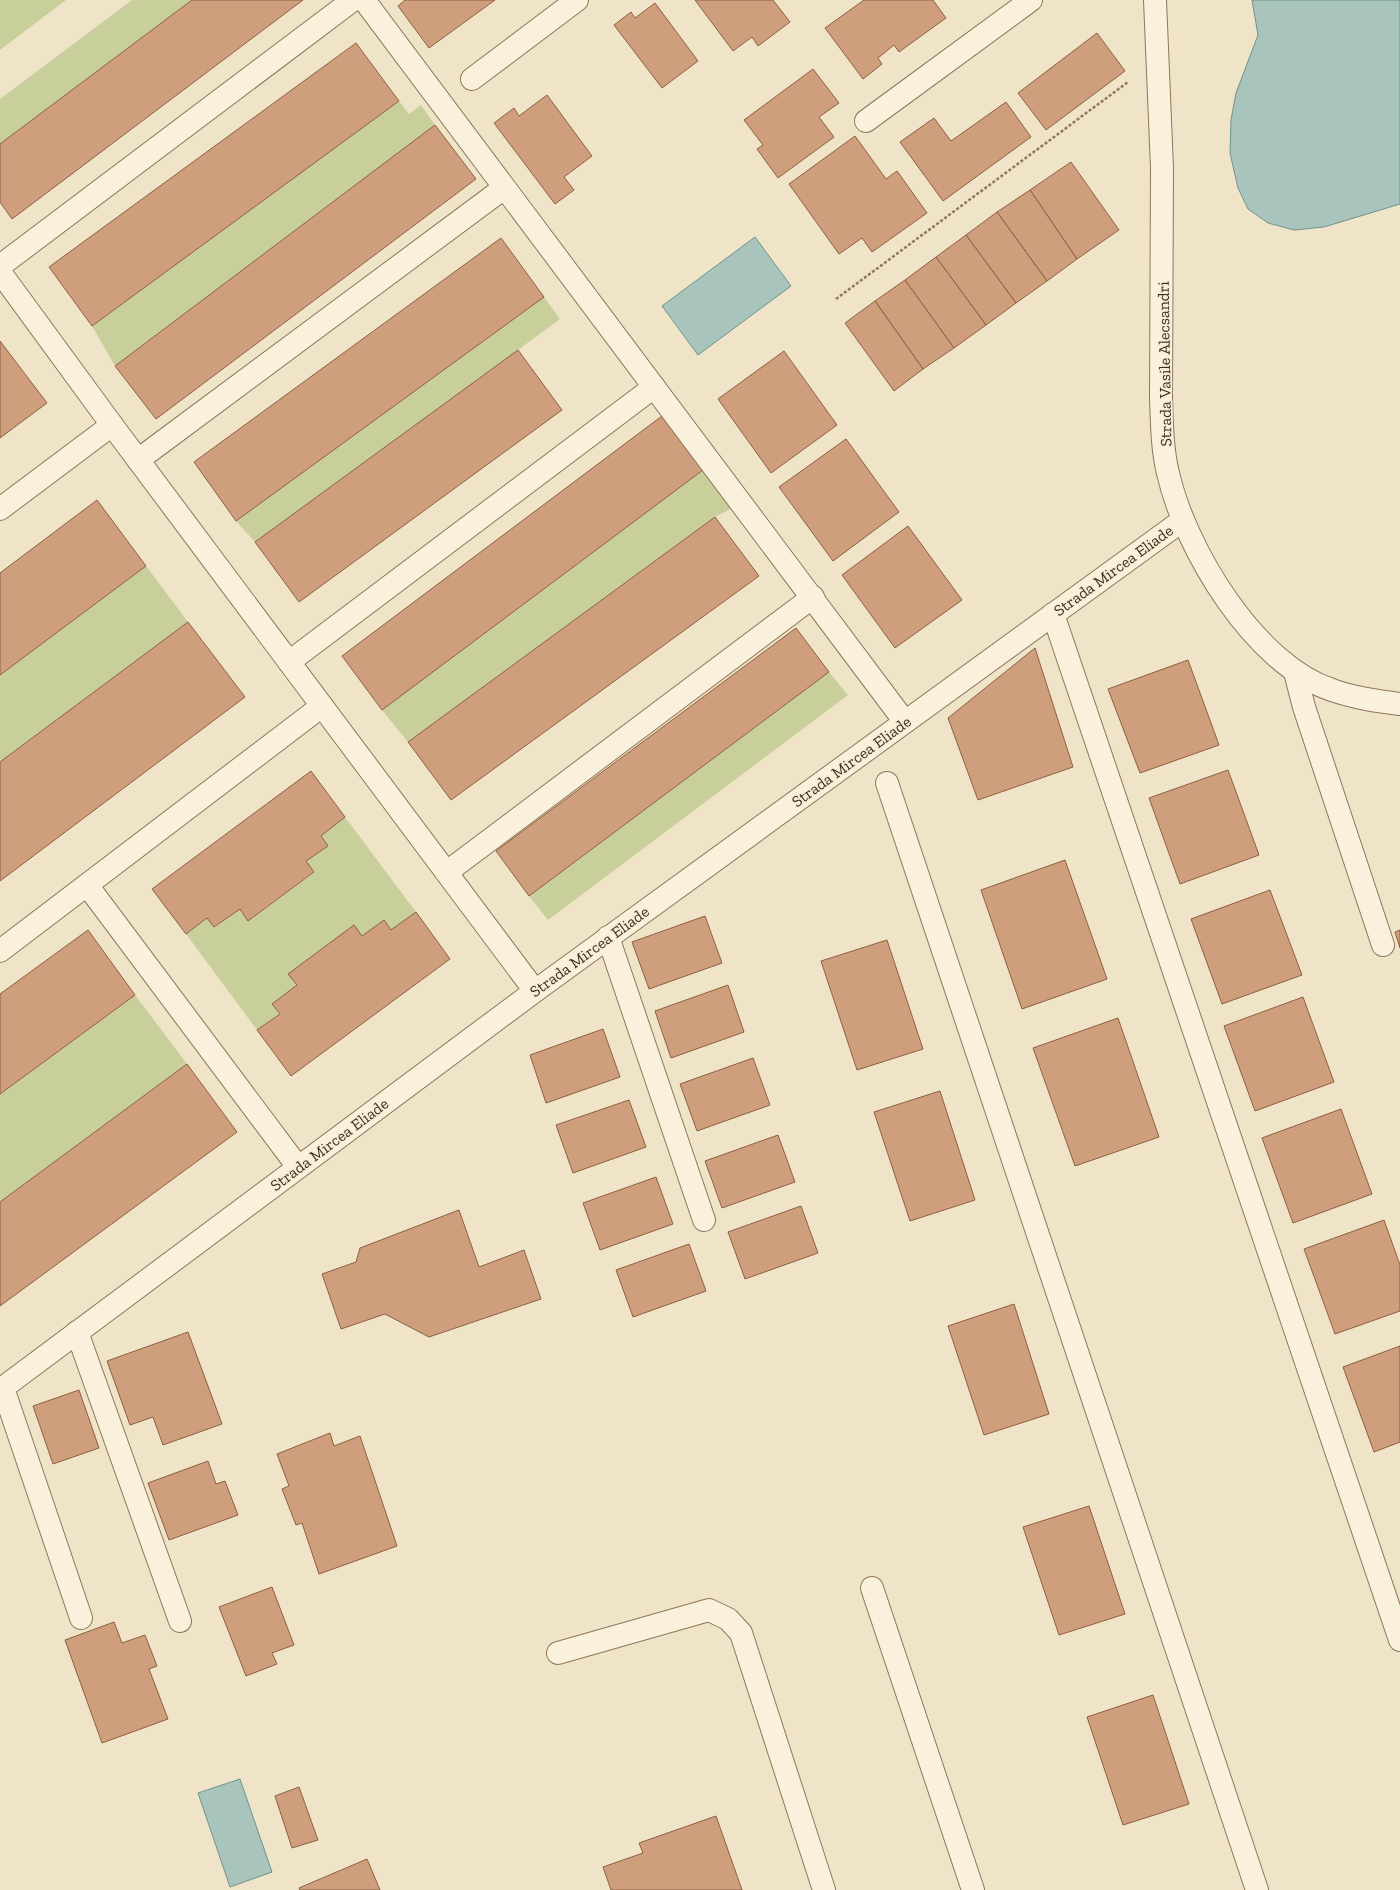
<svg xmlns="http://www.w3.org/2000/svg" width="1400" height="1890" font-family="'Zilla Slab',serif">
<rect width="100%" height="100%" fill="#f0e4c8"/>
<g fill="#c9cf9b">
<polygon points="0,0 66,0 0,50"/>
<polygon points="132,0 192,0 0,144 0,99"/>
<polygon points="399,101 409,114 421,105 435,125 115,366 92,326"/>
<polygon points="544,297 560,319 518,350 255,542 236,521"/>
<polygon points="703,470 731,509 715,517 408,742 382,710"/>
<polygon points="146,566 188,622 0,762 0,675"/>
<polygon points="829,672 848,695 548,920 529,896"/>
<polygon points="345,817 416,912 391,930 384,920 362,936 289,974 297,985 273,1004 279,1014 257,1030 186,934 207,918 215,927 240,909 249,921 314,873 306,861 328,846 321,836"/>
<polygon points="135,995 187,1064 0,1202 0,1094"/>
</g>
<g fill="#a9c4bc" stroke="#6f938a">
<polygon points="1252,0 1400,0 1400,204 1324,227 1294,230 1268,223 1248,209 1238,188 1230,153 1231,120 1236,93 1258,35"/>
<polygon points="755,237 791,286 698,355 662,306"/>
<polygon points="240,1779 272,1872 230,1887 198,1793"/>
</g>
<g fill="#cf9f7d" stroke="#8d5f41">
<polygon points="192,0 303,0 12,219 0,202 0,144"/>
<polygon points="405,0 495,0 429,48 398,6"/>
<polygon points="695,0 773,0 790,22 758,46 752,37 733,51"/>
<polygon points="864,0 933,0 946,18 899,52 894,45 878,58 882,64 863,79 825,28"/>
<polygon points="655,3 698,61 662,88 614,25 631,12 635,18"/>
<polygon points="1097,33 1125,71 1046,130 1018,93"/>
<polygon points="356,43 399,101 92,326 49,267"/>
<polygon points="813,69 839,103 819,117 834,137 778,178 757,149 763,145 744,120"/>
<polygon points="547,95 592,156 564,177 574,190 555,204 494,123 514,108 519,116"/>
<polygon points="1006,102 1031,137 943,201 900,142 934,118 951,141"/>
<polygon points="435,125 476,179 156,419 115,366"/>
<polygon points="855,136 886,179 897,171 927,213 872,252 862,238 839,254 789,184"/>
<polygon points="1071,162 1119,230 1077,259 1030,190"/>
<polygon points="1030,190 1077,259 1047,281 997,212"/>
<polygon points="997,212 1047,281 1016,303 966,235"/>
<polygon points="966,235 1016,303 986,325 936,257"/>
<polygon points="501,238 544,297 236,521 194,462"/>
<polygon points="936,257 986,325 954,348 905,280"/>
<polygon points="905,280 954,348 923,369 875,301"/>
<polygon points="875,301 923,369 894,391 845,323"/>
<polygon points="0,341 47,403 0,438"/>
<polygon points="518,350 562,410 299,602 255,542"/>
<polygon points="784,351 837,425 771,473 718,399"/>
<polygon points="662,416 703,470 382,710 342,656"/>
<polygon points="846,439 899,512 833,561 779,487"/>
<polygon points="97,500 146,566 0,675 0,573"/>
<polygon points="715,517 759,576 451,800 408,742"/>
<polygon points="908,526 962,600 895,648 842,575"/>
<polygon points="188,622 245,697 0,881 0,762"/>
<polygon points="796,628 829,672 529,896 496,851"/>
<polygon points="1035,648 1073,767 978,800 948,718"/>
<polygon points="1188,660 1219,745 1140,773 1108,689"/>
<polygon points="1228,770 1259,855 1180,884 1149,798"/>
<polygon points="311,771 345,817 321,836 328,846 306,861 314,872 248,921 240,909 214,927 207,918 186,934 152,889"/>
<polygon points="1065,860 1107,979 1022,1009 981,890"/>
<polygon points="1270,890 1302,975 1222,1004 1191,919"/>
<polygon points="416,912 450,959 291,1076 257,1030 280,1014 272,1004 297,985 288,974 354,925 362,936 384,920 391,930"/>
<polygon points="705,916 722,963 649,989 632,942"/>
<polygon points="88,930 135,995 0,1094 0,994"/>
<polygon points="1400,930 1400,948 1395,932"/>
<polygon points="887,940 923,1049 857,1070 821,961"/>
<polygon points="728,985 744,1032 671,1058 655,1011"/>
<polygon points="1303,997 1334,1082 1255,1111 1224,1026"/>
<polygon points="1118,1018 1159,1137 1075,1166 1033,1048"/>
<polygon points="603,1029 620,1077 546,1103 530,1055"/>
<polygon points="753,1058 770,1105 697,1131 680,1084"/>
<polygon points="187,1064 237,1132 0,1306 0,1202"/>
<polygon points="940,1091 975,1200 910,1221 874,1112"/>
<polygon points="629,1100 646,1147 573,1173 556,1125"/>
<polygon points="1341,1109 1372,1194 1293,1223 1262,1138"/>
<polygon points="778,1135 795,1182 722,1208 705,1161"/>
<polygon points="656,1177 673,1224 600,1250 583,1203"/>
<polygon points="801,1206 818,1253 745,1279 728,1232"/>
<polygon points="459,1210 479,1267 524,1250 541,1299 429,1337 385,1314 341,1329 322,1274 356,1262 360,1248"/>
<polygon points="1384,1220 1400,1265 1400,1311 1335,1334 1304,1249"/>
<polygon points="689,1244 706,1291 633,1317 616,1270"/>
<polygon points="1014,1304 1049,1414 984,1435 948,1326"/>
<polygon points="188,1332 222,1424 163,1445 153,1417 130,1425 107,1361"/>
<polygon points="1400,1346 1400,1442 1374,1452 1343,1367"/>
<polygon points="79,1390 99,1448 53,1464 33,1406"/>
<polygon points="330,1433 334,1446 360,1436 397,1546 319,1574 302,1523 296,1525 282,1489 289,1486 277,1454"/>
<polygon points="208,1461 216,1484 225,1481 238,1515 169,1540 148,1483"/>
<polygon points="1089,1506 1125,1614 1059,1635 1023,1527"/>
<polygon points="272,1587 294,1645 272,1653 277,1664 246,1676 219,1607"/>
<polygon points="114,1622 122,1643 145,1635 157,1666 149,1669 168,1719 102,1743 65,1640"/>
<polygon points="1153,1695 1189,1804 1123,1825 1087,1717"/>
<polygon points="299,1787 318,1840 292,1848 275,1796"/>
<polygon points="716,1816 742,1890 611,1890 603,1867 643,1853 639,1843"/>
<polygon points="367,1859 380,1890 300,1890 299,1888"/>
</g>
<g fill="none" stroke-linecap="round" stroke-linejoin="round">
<g stroke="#8d765c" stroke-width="24">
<g id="minor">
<polyline points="364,0 905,722"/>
<path d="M1155 0 1162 168 1161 398C1162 423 1162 449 1168 473 1185 549 1255 665 1332 690 1354 698 1377 701 1400 704"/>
<polyline points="472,79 577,0"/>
<polyline points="866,121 1031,0"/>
<polyline points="0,266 353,0"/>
<polyline points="0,272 112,425 535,991"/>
<polyline points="138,460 504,188"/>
<polyline points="0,509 112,425"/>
<polyline points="1053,614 1400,1640"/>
<polyline points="289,662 654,387"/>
<polyline points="1295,672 1304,707 1383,945"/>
<polyline points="887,783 1257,1890"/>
<polyline points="447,872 813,597"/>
<polyline points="87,885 298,1167"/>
<polyline points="608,937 704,1220"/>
<polyline points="0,951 322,706"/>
<polyline points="77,1332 180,1621"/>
<polyline points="3,1388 81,1618"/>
<polyline points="0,1390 535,991 1183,520"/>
<polyline points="872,1588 973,1890"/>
<polyline points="558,1653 709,1610 728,1619 741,1633 824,1890"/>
</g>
</g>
<polyline stroke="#8d765c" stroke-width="2.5" stroke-dasharray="3 2" stroke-linecap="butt" points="836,299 1128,82"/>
<use href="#minor" stroke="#faf1dc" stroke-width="22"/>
</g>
<g text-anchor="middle" stroke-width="3.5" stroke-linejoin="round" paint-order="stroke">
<g font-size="16" fill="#3d2e20" stroke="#f7eed8">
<text transform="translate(1164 364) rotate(-91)" y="6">Strada Vasile Alecsandri</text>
<text transform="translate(1113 570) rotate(-36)" y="6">Strada Mircea Eliade</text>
<text transform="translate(851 761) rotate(-36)" y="6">Strada Mircea Eliade</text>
<text transform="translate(589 951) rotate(-36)" y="6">Strada Mircea Eliade</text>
<text transform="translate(329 1144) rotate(-37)" y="6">Strada Mircea Eliade</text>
</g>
</g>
</svg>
